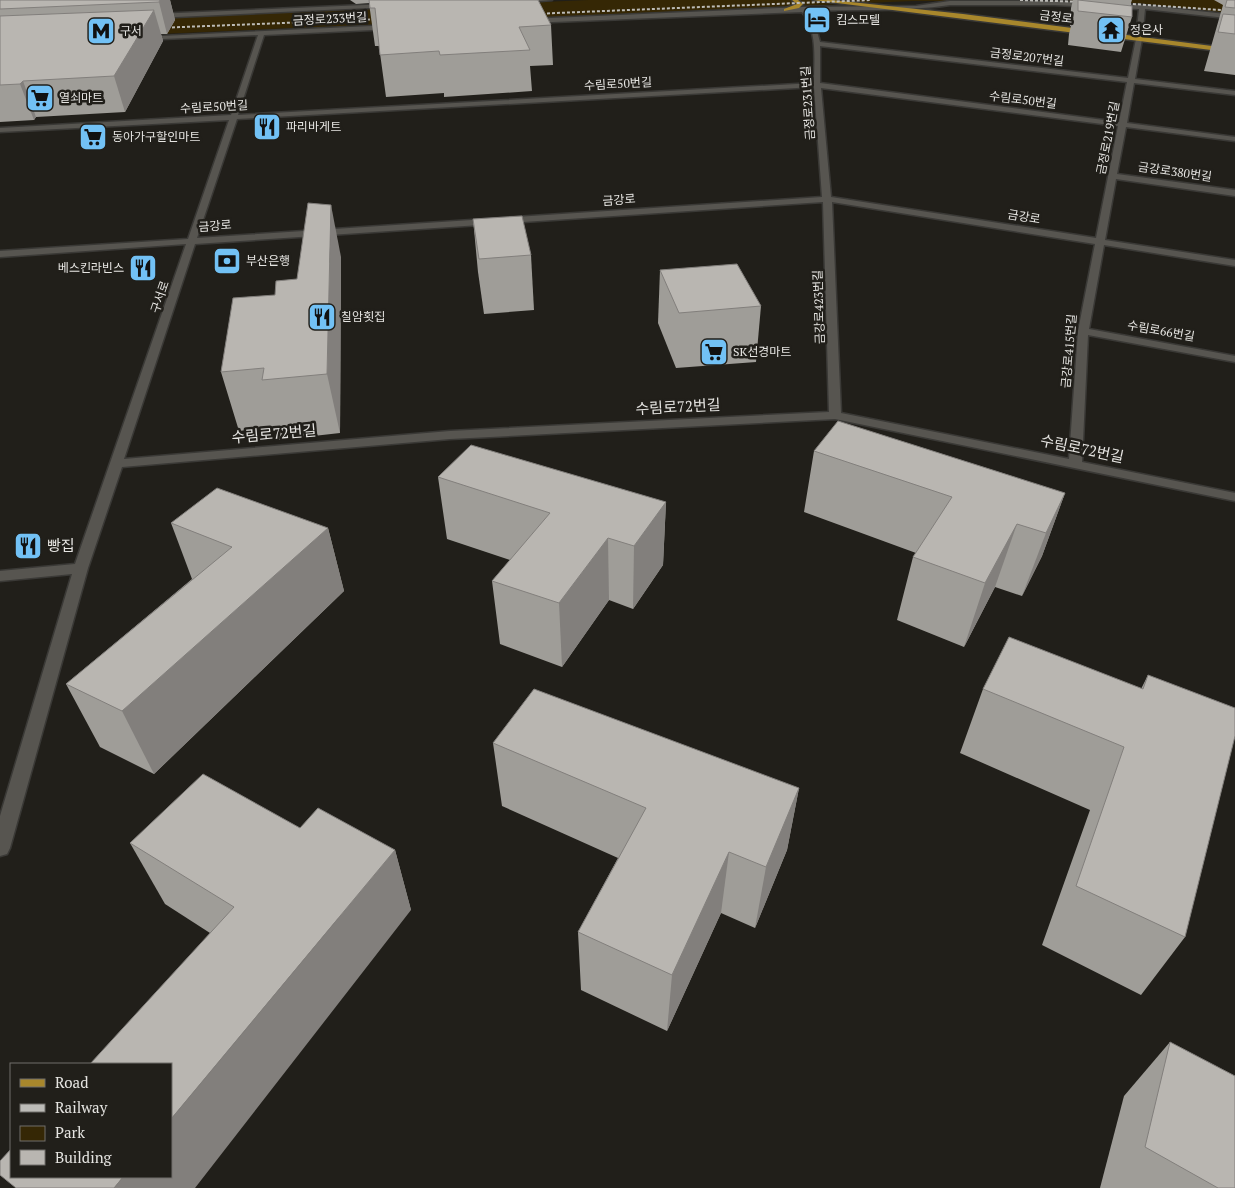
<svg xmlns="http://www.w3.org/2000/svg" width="1235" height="1188" font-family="'PT Serif','Noto Sans KR',serif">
<rect width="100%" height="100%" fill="#211f1a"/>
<polygon fill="#352705" points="588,0 1235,0 1235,16 1113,5 993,1 913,1 0,41 0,25"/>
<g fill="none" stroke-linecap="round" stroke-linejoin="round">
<g stroke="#3a3936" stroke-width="3">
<g id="minor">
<polygon points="517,0 552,0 519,3"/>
<path d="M950 1H1054L1142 5 1235 15V19L1145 9 1142 39 1135 79 1235 91V95L1134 83 1127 123 1235 137V141L1126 127 1117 174 1235 190V196L1116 179 1105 240 1235 260V266L1104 245 1089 329 1235 356V362L1088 335 1082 462 1235 493V501L835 419 450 439 122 467 88 568 10 848 7 854 0 856V816L72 574 0 581V571L75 564 186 244 0 257V251L188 239 229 120 0 132V128L231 115 258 35 139 40 138 39 141 37 393 25 396 27 393 29 264 35 238 115 814 83C814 61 818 30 802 12L528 23 525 21 528 19 803 7 916 6ZM950 5H1054L1139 9 1136 39 1128 78 820 42 813 17 808 11C855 9 903 12 950 5ZM820 46 1127 82 1119 122 820 83ZM814 87 822 197 197 238 237 119ZM821 88 1118 126 1096 238 831 197ZM823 202 829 412 450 431 124 459 195 244ZM832 202 1095 244 1078 331 1069 459 841 413Z"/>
<polygon points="388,4 390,7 154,18 151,16 154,14"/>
</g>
</g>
<g stroke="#3a3936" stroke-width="3">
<g id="major">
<polygon points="792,0 798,0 803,4 799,8 784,11 784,9 797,4"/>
<polygon points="813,0 832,0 963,14 1235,49 1235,53"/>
</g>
</g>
<use href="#minor" fill="#575550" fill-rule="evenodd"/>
<use href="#major" fill="#a8872c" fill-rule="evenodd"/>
<g stroke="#bcbbb7" stroke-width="2" stroke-dasharray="3 2" stroke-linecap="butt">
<polyline points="1020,0 1088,2"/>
<polyline points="1118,3 1235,11"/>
<polyline points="532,14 871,0"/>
<polyline points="157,28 385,19"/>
</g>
</g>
<g fill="#9f9d98">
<polygon points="0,0 170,0 175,20 167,34 161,34 163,41 125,112 36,117 34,120 0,122"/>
<polygon points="350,0 538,0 551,25 553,65 530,66 532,91 444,97 444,93 386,97 379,46 375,46 369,3 356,4"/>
<polygon points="1073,0 1132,0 1130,6 1132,17 1121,52 1068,45 1069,34 1071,26 1070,26 1071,8"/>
<polygon points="1214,0 1235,0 1235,75 1204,71 1223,5"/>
<polygon points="473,219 531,255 534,310 484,314 478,272"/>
<polygon points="341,257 340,433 278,440 275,427 239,431 221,372 275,295 297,279"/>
<polygon points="660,270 761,306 756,362 676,368 658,323"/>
<polygon points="814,451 1065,493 1042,556 1022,596 995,587 964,647 897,620 913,557 916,553 804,512"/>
<polygon points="438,477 666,502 663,565 633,609 609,600 562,667 500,644 492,581 510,560 447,539"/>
<polygon points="171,523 328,528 344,591 154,774 100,747 66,684 192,579"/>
<polygon points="1148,675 1185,937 1141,995 1042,945 1090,810 960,753 983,689 1141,689"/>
<polygon points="493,743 799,788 787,850 755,928 721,913 667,1031 581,990 578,932 618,858 502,806"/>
<polygon points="300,828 395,850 411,910 210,933 165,904 130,843"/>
<polygon points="1170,1042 1235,1188 1100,1188 1124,1096"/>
</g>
<g fill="#827f7c">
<polygon points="160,0 170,0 175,20 167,34 159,2"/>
<polygon points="154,10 163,41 125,112 114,76"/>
<polygon points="23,81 36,117 34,120 20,84"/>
<polygon points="331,205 341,257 340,433 327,374"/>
<polygon points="1065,493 1042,556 1022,596 1046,533"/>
<polygon points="666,502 663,565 633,609 634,546"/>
<polygon points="1017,524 995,587 964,647 985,583"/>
<polygon points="328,528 344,591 154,774 122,711"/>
<polygon points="608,538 609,600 562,667 559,603"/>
<polygon points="799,788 787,850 755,928 766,867"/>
<polygon points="395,850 411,910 195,1188 114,1188 123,1177 171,1177 171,1119"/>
<polygon points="729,852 721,913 667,1031 672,975"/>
</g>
<g fill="#b9b6b1" stroke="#827f7c">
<polygon points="0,0 160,0 159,2 0,9"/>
<polygon points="369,0 538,0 551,25 519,27 530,50 440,55 439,51 380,55 375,8 370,8"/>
<polygon points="1078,0 1132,6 1132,17 1078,11"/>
<polygon points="1227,0 1235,0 1235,8 1225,7"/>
<polygon points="154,10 114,76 23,81 20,84 0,85 0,16"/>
<polygon points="1223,14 1235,15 1235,34 1218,32"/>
<polygon points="308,203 331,205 327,374 262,380 264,368 221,372 233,298 275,295 276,281 297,279"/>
<polygon points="522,216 531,255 479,259 473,219"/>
<polygon points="737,264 761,306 679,313 660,270"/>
<polygon points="838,421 1065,493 1046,533 1017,524 985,583 913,557 952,497 814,451"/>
<polygon points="471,445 666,502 634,546 608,538 559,603 492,581 550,513 438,477"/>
<polygon points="217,488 328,528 122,711 66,684 232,547 171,523"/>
<polygon points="1009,637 1143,689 1148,675 1235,708 1235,736 1185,937 1076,886 1124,747 983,689"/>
<polygon points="534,689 799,788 766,867 729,852 672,975 578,932 646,808 493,743"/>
<polygon points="203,774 300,828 318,808 395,850 171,1119 171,1064 90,1064 234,907 130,843"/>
<polygon points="1170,1042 1235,1076 1235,1188 1218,1188 1145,1147"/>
<polygon points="11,1149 11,1177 123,1177 114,1188 16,1188 0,1175 0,1161"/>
</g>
<defs>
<g id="hotel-square" transform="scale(1.4375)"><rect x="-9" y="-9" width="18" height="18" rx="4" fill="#72c1f5" stroke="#211f1a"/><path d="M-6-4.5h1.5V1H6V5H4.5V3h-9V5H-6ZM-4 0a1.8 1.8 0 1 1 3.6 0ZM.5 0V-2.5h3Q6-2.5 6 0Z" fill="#111"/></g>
<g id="temple-square" transform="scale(1.4375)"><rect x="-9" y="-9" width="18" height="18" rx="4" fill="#72c1f5" stroke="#211f1a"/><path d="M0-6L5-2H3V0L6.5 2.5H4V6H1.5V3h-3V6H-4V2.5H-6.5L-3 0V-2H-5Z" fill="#111"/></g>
<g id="metro-square" transform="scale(1.4375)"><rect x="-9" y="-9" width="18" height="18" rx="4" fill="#72c1f5" stroke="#211f1a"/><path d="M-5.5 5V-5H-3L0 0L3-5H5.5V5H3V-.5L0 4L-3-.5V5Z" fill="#111"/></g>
<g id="supermarket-square" transform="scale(1.4375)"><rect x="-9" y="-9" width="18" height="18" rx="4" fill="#72c1f5" stroke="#211f1a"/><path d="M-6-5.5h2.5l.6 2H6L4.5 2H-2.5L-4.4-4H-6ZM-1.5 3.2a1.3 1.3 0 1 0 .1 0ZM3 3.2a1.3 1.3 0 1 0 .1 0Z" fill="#111"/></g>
<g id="restaurant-square" transform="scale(1.4375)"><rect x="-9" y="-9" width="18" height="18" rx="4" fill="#72c1f5" stroke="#211f1a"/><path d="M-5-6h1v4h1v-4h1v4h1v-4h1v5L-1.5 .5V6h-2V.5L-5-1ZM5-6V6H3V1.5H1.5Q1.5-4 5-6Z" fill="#111"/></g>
<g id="bank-square" transform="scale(1.4375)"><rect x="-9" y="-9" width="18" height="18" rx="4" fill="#72c1f5" stroke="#211f1a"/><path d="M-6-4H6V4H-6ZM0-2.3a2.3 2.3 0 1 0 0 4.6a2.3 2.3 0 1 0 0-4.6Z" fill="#111"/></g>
</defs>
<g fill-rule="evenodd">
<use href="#hotel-square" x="817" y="20"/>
<use href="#temple-square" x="1111" y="30"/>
<use href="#metro-square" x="101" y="31"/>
<use href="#supermarket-square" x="40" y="98"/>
<use href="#restaurant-square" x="267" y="127"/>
<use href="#supermarket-square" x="93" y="137"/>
<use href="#bank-square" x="227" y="261"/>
<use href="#restaurant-square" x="143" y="268"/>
<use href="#restaurant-square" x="322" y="317"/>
<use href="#supermarket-square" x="714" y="352"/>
<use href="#restaurant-square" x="28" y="546"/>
</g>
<g text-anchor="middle" stroke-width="5" stroke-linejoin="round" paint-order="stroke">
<g font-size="12" fill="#e6e5e2" stroke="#211f1a">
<text transform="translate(1056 17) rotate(7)" y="4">금정로</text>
<text transform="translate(330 19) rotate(-3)" y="4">금정로233번길</text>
<text transform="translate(1027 57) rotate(7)" y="4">금정로207번길</text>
<text transform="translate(618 84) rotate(-3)" y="4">수림로50번길</text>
<text transform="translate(1023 100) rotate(7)" y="4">수림로50번길</text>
<text transform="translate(808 103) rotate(-94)" y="4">금정로231번길</text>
<text transform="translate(214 107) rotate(-3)" y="4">수림로50번길</text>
<text transform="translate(1108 138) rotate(-79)" y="4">금정로219번길</text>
<text transform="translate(1175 172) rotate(8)" y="4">금강로380번길</text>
<text transform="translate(619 200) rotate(-4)" y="4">금강로</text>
<text transform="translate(1024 217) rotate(9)" y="4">금강로</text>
<text transform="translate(215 226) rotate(-4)" y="4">금강로</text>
<text transform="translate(160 297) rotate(-71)" y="4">구서로</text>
<text transform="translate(819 307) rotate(-92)" y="4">금강로423번길</text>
<text transform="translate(1161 331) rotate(10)" y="4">수림로66번길</text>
<text transform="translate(1069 351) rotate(-85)" y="4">금강로415번길</text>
</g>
<g font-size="12" fill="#e6e5e2" stroke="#211f1a" text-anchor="start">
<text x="836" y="24">킴스모텔</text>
<text x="1130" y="34">정은사</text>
<text x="120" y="35">구서</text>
<text x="59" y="102">열쇠마트</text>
<text x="286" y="131">파리바게트</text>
<text x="112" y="141">동아가구할인마트</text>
<text x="246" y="265">부산은행</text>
<text x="124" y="272" text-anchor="end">베스킨라빈스</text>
<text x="341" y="321">칠암횟집</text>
<text x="733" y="356">SK선경마트</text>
</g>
<g font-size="15" fill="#e6e5e2" stroke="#211f1a">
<text transform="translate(678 407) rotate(-3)" y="5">수림로72번길</text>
<text transform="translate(274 434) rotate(-5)" y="5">수림로72번길</text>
<text transform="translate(1082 449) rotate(12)" y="5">수림로72번길</text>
</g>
<g font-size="15" fill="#e6e5e2" stroke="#211f1a" text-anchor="start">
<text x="47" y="551">빵집</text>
</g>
</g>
<rect x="10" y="1063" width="162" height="115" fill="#211f1a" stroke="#706e6a"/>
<rect x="20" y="1079" width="25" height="8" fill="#a8872c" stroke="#706e6a"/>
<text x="55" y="1088" font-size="15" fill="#e6e5e2">Road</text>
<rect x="20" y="1104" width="25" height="8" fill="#bcbbb7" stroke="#706e6a"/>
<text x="55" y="1113" font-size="15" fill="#e6e5e2">Railway</text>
<rect x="20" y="1126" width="25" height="15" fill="#352705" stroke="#706e6a"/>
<text x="55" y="1138" font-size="15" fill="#e6e5e2">Park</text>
<rect x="20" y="1150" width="25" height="15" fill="#b9b6b1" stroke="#706e6a"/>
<text x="55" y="1163" font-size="15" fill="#e6e5e2">Building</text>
</svg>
